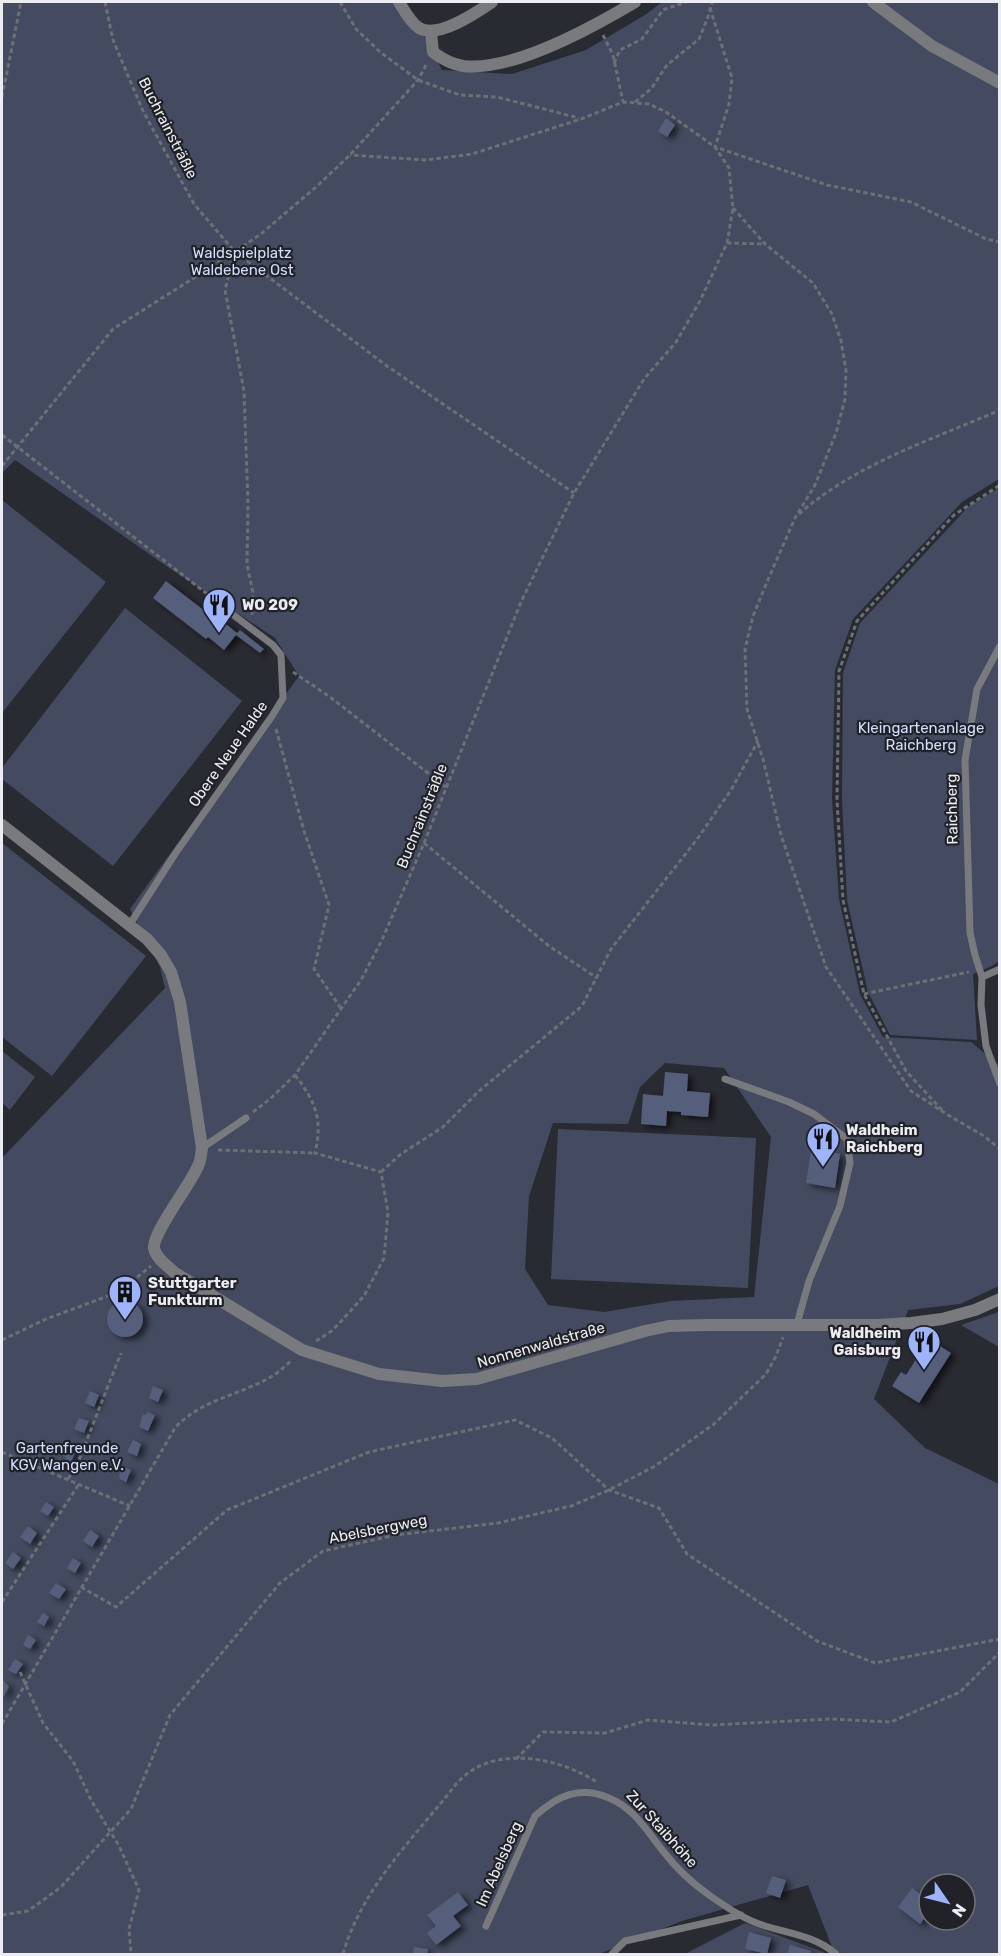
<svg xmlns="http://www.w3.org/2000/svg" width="1001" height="1956" font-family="Rubik,sans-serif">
<defs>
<filter id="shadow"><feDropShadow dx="5" dy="3" stdDeviation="3" flood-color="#0009"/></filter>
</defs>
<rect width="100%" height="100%" fill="#292b32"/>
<g fill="#444b60" fill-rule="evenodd">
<path d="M2 2H406L442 70 512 74 586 50 645 15 662 2H999V479L962 502 853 619 835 670 832 799 839 899 860 994 883 1037 971 1042 999 1065V1286L960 1304 908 1310 874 1399 925 1448 999 1484V1954H842L832 1947 808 1885 682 1921 599 1954H2V1158L165 988 160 967 130 909 299 676 275 638 162 563 15 460 2 473ZM665 1063 724 1068 771 1137 754 1297 671 1301 604 1312 548 1305 525 1269 529 1196 553 1123 628 1124 640 1087ZM929 1884H965V1920H929Z"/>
<polygon points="999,488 1000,960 992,966 973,974 977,1040 890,1035 868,992 847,900 842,800 843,673 860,623 969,506"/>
<polygon points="2,500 106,582 2,713"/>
<polygon points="125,608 242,701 113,866 2,779 2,768"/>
<polygon points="2,843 146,956 52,1076 2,1037"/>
<polygon points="2,1051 35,1077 10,1110 2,1103"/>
<polygon points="558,1129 756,1138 748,1288 551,1279"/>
<polygon points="999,1311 999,1347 961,1325 996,1313"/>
<polygon points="745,1923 823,1952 825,1954 685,1954"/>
</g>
<g fill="#555e7b" filter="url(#shadow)">
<polygon points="666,118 675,125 667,137 658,131"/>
<polygon points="166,581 219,622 221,620 237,633 240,630 264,649 260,653 236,635 224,650 208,637 206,639 153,598"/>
<polygon points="665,1072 688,1074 687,1091 710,1093 708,1117 681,1115 681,1112 667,1111 666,1126 641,1124 643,1094 663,1096"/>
<polygon points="813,1138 826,1140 824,1150 840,1154 835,1188 806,1183"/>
<circle cx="125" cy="1319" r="18"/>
<polygon points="929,1339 951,1353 919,1403 892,1386 901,1372 906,1375"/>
<polygon points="153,1386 163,1390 158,1402 149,1398"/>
<polygon points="90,1391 99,1395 94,1407 85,1403"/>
<polygon points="147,1412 155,1415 148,1431 139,1427 143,1414 146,1415"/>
<polygon points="79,1418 89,1421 84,1433 74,1429"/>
<polygon points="133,1440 141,1444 137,1456 127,1452"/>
<polygon points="68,1445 76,1451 71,1462 65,1460 66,1457 63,1456"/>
<polygon points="123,1467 131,1470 126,1482 120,1479 119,1476"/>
<polygon points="46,1502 54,1507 48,1516 40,1511"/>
<polygon points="28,1526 37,1533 30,1544 20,1537"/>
<polygon points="90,1530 99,1536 92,1547 83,1541"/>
<polygon points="13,1552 21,1558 13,1569 5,1563"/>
<polygon points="73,1558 81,1563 75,1573 67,1568"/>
<polygon points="56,1583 66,1589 59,1599 49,1593"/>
<polygon points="43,1613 49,1617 44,1626 37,1622"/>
<polygon points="28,1635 36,1640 30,1649 23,1645"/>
<polygon points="15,1659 23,1664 16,1674 8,1670"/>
<polygon points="3,1680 9,1687 2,1699 2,1683"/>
<polygon points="772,1876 786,1880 780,1898 766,1893"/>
<polygon points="912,1888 929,1901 929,1912 920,1924 898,1907"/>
<polygon points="458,1892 468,1905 453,1916 461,1926 436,1945 427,1933 436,1926 427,1915"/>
<polygon points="749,1932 771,1938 767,1954 745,1949"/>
<polygon points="790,1945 811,1951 810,1954 787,1954"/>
<polygon points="414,1947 428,1949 427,1954 413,1954"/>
</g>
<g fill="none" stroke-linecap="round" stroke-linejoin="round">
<g stroke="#6d6f75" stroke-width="3" stroke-dasharray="4.5 3" stroke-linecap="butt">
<polyline points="105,2 113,40 143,111 194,204 235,252 387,366 574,493"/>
<polyline points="340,2 356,29 380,52 418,80 460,95 497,97 579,118"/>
<polyline points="710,8 732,78 729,104 715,147 827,185 911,202 986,239 1000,242"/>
<polyline points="603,35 613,55 623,102"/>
<polyline points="614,63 620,50 642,39 663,10 686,2"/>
<polyline points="2,97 21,2"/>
<polyline points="635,102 651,89 667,65 699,39 708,17 712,2"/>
<polyline points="733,208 765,244 813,283 832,314 841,341 846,370 845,399 836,433 815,485 795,518 767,582 753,616 745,649 747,709 763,759 781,835 826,967 911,1091 948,1115 984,1136 1000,1149"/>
<polyline points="727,243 765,244"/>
<polyline points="234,254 225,290 244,391 248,504 247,564 253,593 252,615"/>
<polyline points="2,435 215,600"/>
<polyline points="2,466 113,329 235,252 262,233 316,187 350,155 418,80 427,63"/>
<path d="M799 514C856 464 931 440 1000 410"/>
<polyline points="293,672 330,697 446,787"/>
<polyline points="276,729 304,831 329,905 314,969 342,1010"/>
<polyline points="424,843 549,946 597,978"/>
<polyline points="864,994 969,972"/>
<path d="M295 1075C316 1103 323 1119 315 1153L381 1172"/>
<polyline points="942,1110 906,1071 864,994 843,900 837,800 839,671 857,621 954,515 1000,485"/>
<polyline points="253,1112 270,1099 295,1075 361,980 381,942 424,843 521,602 574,493 644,379 676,342 700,301 727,243 733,208 729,168 715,147 666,112 649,104 623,102 581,119 472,154 426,160 350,155"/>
<polyline points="218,1150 315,1153"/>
<polyline points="381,1172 401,1154 443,1127 479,1091 582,1006 611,949 698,838 731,790 758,741"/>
<polyline points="2,1340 46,1319 119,1292 151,1266"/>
<polyline points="316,1341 333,1330 364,1296 384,1258 388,1212 381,1172"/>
<polyline points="2,1452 130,1506"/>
<polyline points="68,1479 77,1465 121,1353"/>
<polyline points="81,1587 116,1607 227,1510 369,1452 515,1420 552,1438 609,1490 659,1508 687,1554 817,1641 875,1663 1000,1639"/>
<polyline points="2,1602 79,1484"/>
<polyline points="20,1672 43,1723 73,1761 91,1800 119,1846 139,1890 129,1929 131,1954"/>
<path d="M2 1724 175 1428C201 1399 242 1395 274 1375 280 1371 286 1365 292 1360"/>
<polyline points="516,1759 543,1732 605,1733 648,1720 711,1725 830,1719 891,1722 960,1692 1000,1652"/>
<polyline points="2,1915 28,1911 61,1887 131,1809 170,1715 280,1583 323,1551 396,1535 498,1523 571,1506 609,1490 655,1466 714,1424 766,1374 776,1356 783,1337"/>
<path d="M343 1954C362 1887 415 1837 457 1783 461 1779 466 1774 471 1771 507 1747 565 1760 598 1783"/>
</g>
<g stroke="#797a7e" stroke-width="7">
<polyline points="1000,646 977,689 965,760 970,933 975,955 982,977 981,1005 986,1046 1000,1084"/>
<polyline points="130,924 175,854 272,716 283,698 281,655 273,645 223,607"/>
<polyline points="982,977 1000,969"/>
<polyline points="725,1079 789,1102 814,1114 847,1139 850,1163 840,1206 809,1281 797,1324"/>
<polyline points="202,1148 246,1118"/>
<path d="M486 1926 535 1816C557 1796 580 1785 609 1798 634 1808 647 1831 663 1851 676 1868 692 1883 709 1895 726 1907 745 1920 765 1926 791 1934 815 1936 836 1954"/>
<polyline points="612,1954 625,1941 741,1915"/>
</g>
<g stroke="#797a7e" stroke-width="12">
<path d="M399 2C404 10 410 22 419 28 438 39 476 13 492 2"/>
<polyline points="873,2 932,46 1000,83"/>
<path d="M431 32 433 52C442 59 451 64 463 66 513 72 593 27 635 2"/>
<path d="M2 825 147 939 161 955 171 972 180 1002 202 1148C201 1154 201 1161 198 1166 191 1184 152 1233 154 1248 156 1259 168 1266 175 1273L302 1350 379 1374 442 1381 477 1379 645 1331 669 1326 707 1325H878L911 1323 942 1319 975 1310 1000 1299"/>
</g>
</g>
<defs>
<g id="restaurant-pin" transform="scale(1.725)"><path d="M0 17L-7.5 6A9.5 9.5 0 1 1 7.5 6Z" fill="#9db4fd" stroke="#202228"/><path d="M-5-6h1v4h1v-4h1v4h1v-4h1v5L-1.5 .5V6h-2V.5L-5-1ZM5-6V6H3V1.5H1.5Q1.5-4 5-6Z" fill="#111"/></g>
<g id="building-pin" transform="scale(1.725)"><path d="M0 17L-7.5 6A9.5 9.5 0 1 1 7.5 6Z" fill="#9db4fd" stroke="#202228"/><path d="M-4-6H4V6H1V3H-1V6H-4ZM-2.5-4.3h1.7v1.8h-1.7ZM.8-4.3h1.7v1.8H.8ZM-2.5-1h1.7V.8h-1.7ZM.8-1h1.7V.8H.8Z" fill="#111"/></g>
</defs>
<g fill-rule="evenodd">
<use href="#restaurant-pin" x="219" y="605"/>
<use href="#restaurant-pin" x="823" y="1139"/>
<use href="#building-pin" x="125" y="1292"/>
<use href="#restaurant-pin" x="924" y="1342"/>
</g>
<g text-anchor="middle" stroke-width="4.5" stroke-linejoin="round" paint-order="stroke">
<g font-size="15" fill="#ecedf2" stroke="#202228">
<text transform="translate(168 128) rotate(63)" y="5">Buchrainsträßle</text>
<text transform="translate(228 754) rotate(-55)" y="5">Obere Neue Halde</text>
<text transform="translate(952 809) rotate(-91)" y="5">Raichberg</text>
<text transform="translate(422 816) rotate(-68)" y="5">Buchrainsträßle</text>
<text transform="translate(541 1345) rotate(-16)" y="5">Nonnenwaldstraße</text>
<text transform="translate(378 1529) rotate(-11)" y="5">Abelsbergweg</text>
<text transform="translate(662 1829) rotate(48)" y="5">Zur Staibhöhe</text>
<text transform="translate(499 1864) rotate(-66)" y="5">Im Abelsberg</text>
</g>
<g font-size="15" fill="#d3deff" stroke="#202228">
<text x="242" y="258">Waldspielplatz<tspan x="242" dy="17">Waldebene Ost</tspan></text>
<text x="921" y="733">Kleingartenanlage<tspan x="921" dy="17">Raichberg</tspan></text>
<text x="67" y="1453">Gartenfreunde<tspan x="67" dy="17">KGV Wangen e.V.</tspan></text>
</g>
<g font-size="15" font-weight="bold" fill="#ecedf2" stroke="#202228" text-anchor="start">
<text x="242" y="610">WO 209</text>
<text x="846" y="1135">Waldheim<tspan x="846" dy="17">Raichberg</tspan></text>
<text x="148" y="1288">Stuttgarter<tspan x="148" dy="17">Funkturm</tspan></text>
<text x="901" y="1338" text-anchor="end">Waldheim<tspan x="901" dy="17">Gaisburg</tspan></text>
</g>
</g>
<rect width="1001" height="1956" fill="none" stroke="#ecedf2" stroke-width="6"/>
<g transform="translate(947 1902) rotate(125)"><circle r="28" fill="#202228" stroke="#727379" stroke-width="1.5"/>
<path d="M0-4.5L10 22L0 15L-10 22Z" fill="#9db4fd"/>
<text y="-9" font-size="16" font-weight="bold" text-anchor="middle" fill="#ecedf2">N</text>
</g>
</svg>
